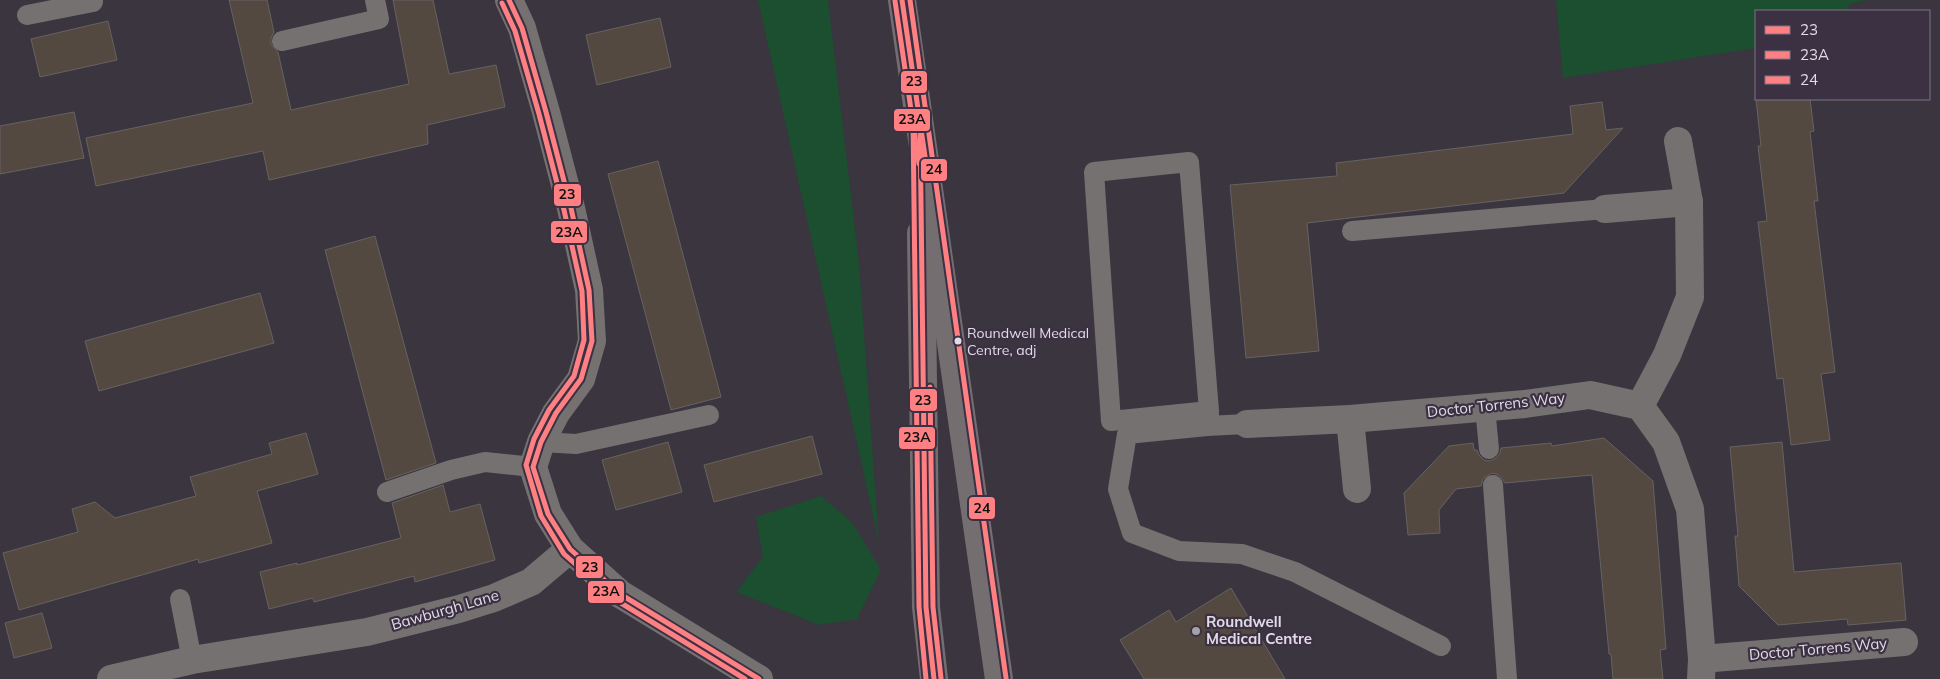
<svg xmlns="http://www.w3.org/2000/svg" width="1940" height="679" font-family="Mulish,sans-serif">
<rect width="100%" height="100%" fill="#3a353f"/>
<g fill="#1c4e30">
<polygon points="758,0 828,0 859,263 879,542"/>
<polygon points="1556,0 1868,0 1849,4 1847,11 1756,11 1756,48 1563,78"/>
<polygon points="821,496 852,522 881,570 857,619 819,625 736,592 763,557 756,517"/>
</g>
<g fill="#544940" stroke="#676262">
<polygon points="229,0 267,0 274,32 271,38 271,44 278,52 291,110 409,84 393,0 433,0 449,74 496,65 505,107 427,125 428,144 269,180 263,151 96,186 86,138 253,103"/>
<polygon points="660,18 671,67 597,85 586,35"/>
<polygon points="108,21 117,60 40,77 31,39"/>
<polygon points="1756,99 1810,99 1814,131 1810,132 1818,201 1814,201 1835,372 1821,374 1830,440 1791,445 1783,378 1777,379 1758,222 1767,221 1758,146 1761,146"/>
<polygon points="1602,102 1606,130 1623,128 1564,193 1307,223 1319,351 1246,358 1230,185 1337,176 1336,163 1573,134 1570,106"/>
<polygon points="74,112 84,158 0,174 0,126"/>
<polygon points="658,161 721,397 671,410 608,174"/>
<polygon points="375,236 436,463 386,480 325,250"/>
<polygon points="260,293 274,343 99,391 85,341"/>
<polygon points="306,433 318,474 257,491 272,543 199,563 198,559 19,610 3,553 78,532 72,509 95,502 115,518 196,496 190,477 272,454 269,443"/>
<polygon points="812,436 822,474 714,502 704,465"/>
<polygon points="1604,438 1653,481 1666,649 1660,650 1663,679 1613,679 1611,654 1609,654 1592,475 1505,483 1499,475 1492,473 1483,479 1481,486 1456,489 1439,510 1440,533 1408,535 1404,493 1449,446 1473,443 1474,450 1477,450 1479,455 1484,460 1490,461 1496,458 1500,453 1501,448 1551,443 1552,446"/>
<polygon points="668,442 682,492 616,510 602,460"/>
<polygon points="1782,442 1794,572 1901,563 1906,620 1848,625 1847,619 1778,625 1739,586 1735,536 1738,536 1730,447"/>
<polygon points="443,485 450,512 480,504 495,560 415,582 414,576 314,602 313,598 269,609 260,572 297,563 297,565 401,538 392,503"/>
<polygon points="1231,588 1285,679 1144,679 1120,640 1169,610 1176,622"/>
<polygon points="42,613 52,648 14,658 5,623"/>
</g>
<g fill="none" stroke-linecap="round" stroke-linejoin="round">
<g stroke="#757171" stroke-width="20">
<polyline points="27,15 93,2 93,0"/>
<polyline points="282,41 379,19 375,0"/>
<polygon points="1189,162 1209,411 1111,421 1094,172"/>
<polyline points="1352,231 1605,209"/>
<polyline points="1485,407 1489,449"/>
<polyline points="1209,413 1207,426 1247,424"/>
<polyline points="1207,426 1127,434 1118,489 1132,533 1179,551 1242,554 1295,572 1441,646"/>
<polyline points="541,442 576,444 709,415"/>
<polyline points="1493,485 1507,679"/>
<polyline points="387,492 451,470 485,462 533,467"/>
<polyline points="180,599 192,660"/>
</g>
<g stroke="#757171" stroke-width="28">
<polyline points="509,0 522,28 546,112 571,208 589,290 592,341 581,379 556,413 541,442 533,467 548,514 570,549 620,594 759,679"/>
<polyline points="1605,209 1689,202"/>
<polyline points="1640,406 1667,355 1690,297 1689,202 1678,141"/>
<polyline points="1350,419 1357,489"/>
<polyline points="1247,424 1350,419 1525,404 1590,395 1640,406 1666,442 1690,509 1702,659 1701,679"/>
<polyline points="1702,659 1904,642"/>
<polyline points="111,679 192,660 367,632 459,609 494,598 531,582 570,549"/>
</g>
<g stroke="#746e71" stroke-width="28">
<polyline points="902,0 999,679"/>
<polyline points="921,233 926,607 934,679"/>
</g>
<g stroke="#3b3143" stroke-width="9">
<g id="bus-1">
<polyline points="509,0 522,28 546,112 571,208 589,290 592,341 581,379 556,413 541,442 533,467 548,514 570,549 620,594 759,679"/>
<polyline points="902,0 926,163"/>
<polyline points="920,121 926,607 934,679"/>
</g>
</g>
<g stroke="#3b3143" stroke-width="9">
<g id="bus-2">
<polyline points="895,1 919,164"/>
<polyline points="502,3 515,31 539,114 564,210 582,291 584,340 574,376 549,410 534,439 526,465 541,516 564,554 616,600 745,679"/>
<polyline points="913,121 919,607 926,679"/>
</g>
</g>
<g stroke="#3b3143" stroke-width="9">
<g id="bus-3">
<polyline points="910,0 1006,678"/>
<polyline points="930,387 933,607 941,678"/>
</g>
</g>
<use href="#bus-1" stroke="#ff8083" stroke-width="5"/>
<use href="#bus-2" stroke="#ff8083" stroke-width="5"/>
<use href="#bus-3" stroke="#ff8083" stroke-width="5"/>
</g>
<circle fill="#e1dbe6" stroke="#3b3143" stroke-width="2" cx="958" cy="341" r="4.5"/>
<circle fill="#a7a1ac" stroke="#3b3143" stroke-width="2" cx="1196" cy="631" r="5"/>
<g text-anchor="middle" stroke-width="4.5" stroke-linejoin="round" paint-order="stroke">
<g font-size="14" fill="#e1dbe6" stroke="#3b3143" text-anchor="start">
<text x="967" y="338">Roundwell Medical<tspan x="967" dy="17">Centre, adj</tspan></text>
</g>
<g font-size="15" fill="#e1dbe6" stroke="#3b3143">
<text transform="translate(1496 405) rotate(-6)" y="5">Doctor Torrens Way</text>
<text transform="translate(445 610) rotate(-16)" y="5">Bawburgh Lane</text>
<text transform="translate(1818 649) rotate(-5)" y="5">Doctor Torrens Way</text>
</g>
<g font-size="15" font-weight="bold" fill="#e1dbe6" stroke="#3b3143" text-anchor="start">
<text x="1206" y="627">Roundwell<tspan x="1206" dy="17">Medical Centre</tspan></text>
</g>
</g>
<g stroke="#3b3143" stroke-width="2">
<rect x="900" y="70" width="28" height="24" rx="5" fill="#ff8083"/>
<rect x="893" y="108" width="38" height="24" rx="5" fill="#ff8083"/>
<rect x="920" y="158" width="28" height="24" rx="5" fill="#ff8083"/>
<rect x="553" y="183" width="29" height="24" rx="5" fill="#ff8083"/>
<rect x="550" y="220" width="38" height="24" rx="5" fill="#ff8083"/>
<rect x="909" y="388" width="29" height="24" rx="5" fill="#ff8083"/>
<rect x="898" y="426" width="38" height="24" rx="5" fill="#ff8083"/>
<rect x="968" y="496" width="28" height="24" rx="5" fill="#ff8083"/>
<rect x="575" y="555" width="29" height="24" rx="5" fill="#ff8083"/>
<rect x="587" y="580" width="38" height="24" rx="5" fill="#ff8083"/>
</g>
<g font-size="14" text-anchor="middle" font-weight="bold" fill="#111">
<text x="914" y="86">23</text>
<text x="912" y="124">23A</text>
<text x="934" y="174">24</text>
<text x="567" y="199">23</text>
<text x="569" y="237">23A</text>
<text x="923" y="405">23</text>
<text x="917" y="442">23A</text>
<text x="982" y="513">24</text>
<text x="590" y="572">23</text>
<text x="606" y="596">23A</text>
</g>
<rect x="1755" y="10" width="175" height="90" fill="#3b3143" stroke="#7d7584"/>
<rect x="1765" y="26" width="25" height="8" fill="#ff8083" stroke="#7d7584"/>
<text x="1800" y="35" font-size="15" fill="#e1dbe6">23</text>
<rect x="1765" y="51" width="25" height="8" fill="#ff8083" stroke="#7d7584"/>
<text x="1800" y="60" font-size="15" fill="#e1dbe6">23A</text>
<rect x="1765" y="76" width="25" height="8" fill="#ff8083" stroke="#7d7584"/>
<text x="1800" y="85" font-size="15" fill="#e1dbe6">24</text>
</svg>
